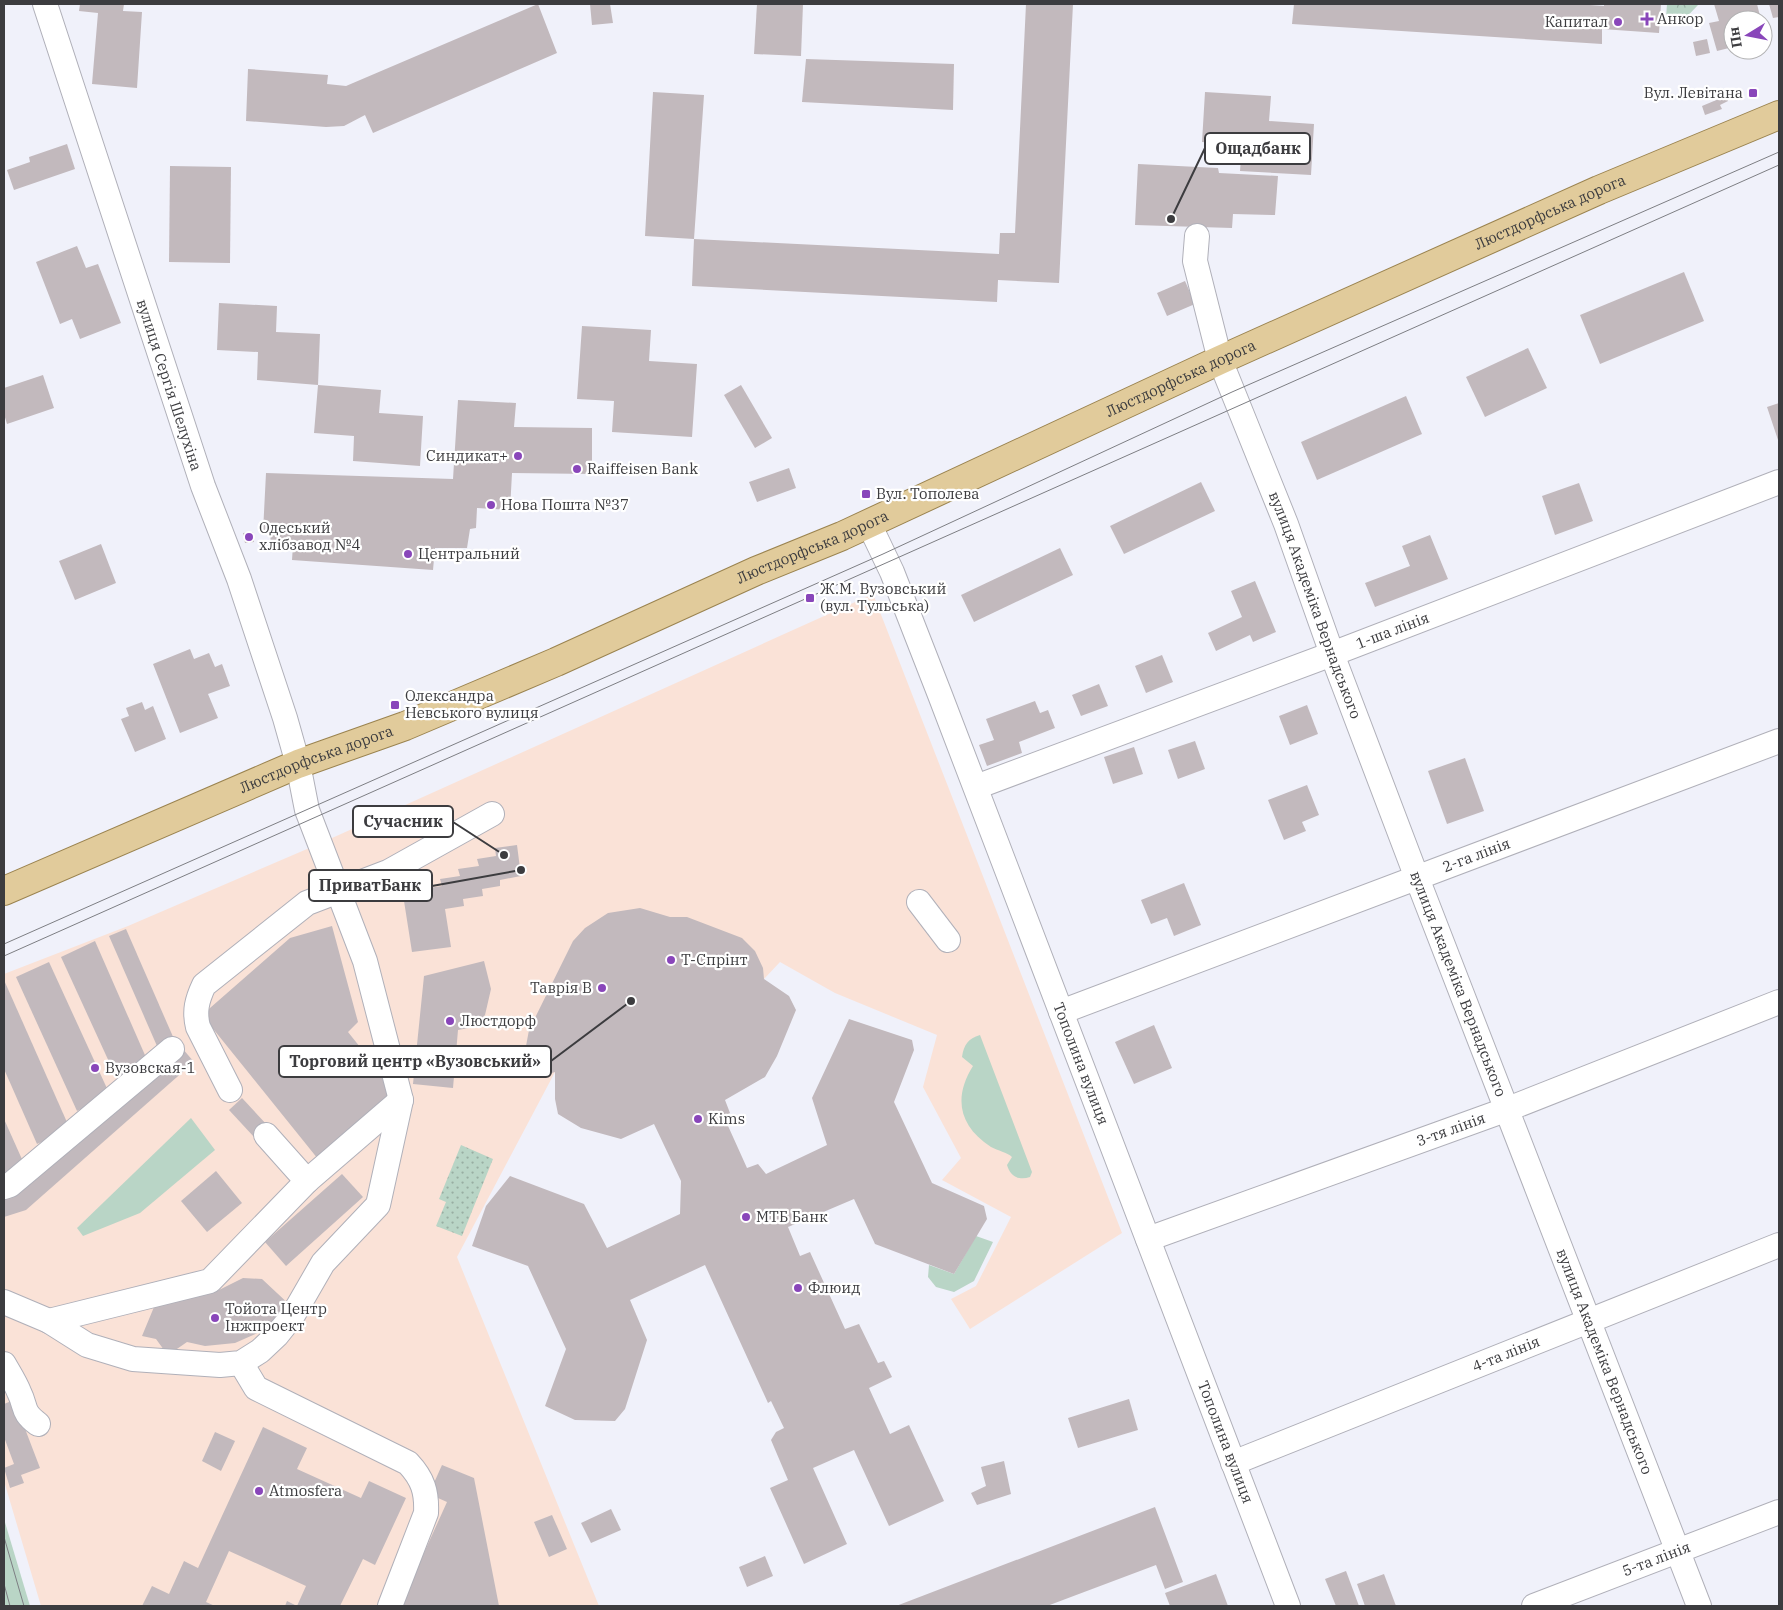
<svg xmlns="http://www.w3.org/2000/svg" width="1783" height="1610" font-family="'IBM Plex Serif',serif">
<defs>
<pattern id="forest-crowns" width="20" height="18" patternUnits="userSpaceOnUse" patternTransform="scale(1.25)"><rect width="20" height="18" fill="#b9d5c6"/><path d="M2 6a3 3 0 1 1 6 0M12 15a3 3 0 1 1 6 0" fill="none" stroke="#98aea2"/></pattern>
<pattern id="park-dots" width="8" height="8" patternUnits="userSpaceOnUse" patternTransform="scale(1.25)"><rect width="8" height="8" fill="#b9d5c6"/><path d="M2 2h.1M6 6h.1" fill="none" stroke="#98aea2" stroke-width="1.8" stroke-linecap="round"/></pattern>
</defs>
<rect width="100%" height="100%" fill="#f0f1fa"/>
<polygon fill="#fae2d7" points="873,594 1122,1233 970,1329 951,1299 976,1286 1011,1217 942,1180 961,1158 923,1087 937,1035 835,993 780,962 764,979 555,1072 457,1257 599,1606 41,1606 4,1481 4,974 128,926 321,843"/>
<g fill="#b9d5c6">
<path d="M980 1035 1032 1172 1030 1177C1019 1181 1010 1176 1007 1165L1012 1157C1007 1152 998 1151 991 1147 959 1126 953 1098 973 1066L962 1057C964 1044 968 1039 980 1035Z"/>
<polygon points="191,1118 215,1150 140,1213 83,1236 77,1228"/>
<polygon points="976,1236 993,1242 974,1281 954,1292 936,1287 928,1277 929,1265 954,1274"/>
<polygon points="4,1519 30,1606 4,1606"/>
</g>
<polygon fill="url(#forest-crowns)" points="1667,4 1699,4 1678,26 1672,25 1666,18"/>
<polygon fill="url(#park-dots)" points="461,1145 493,1159 462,1236 436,1226 446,1202 439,1199"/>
<g fill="#c2b9bd">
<polygon points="80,4 124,4 123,11 142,12 137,88 92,84 98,13 79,11"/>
<polygon points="538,4 557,53 373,133 365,115 344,126 326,127 246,121 248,69 328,75 327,84 346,86"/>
<polygon points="590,4 610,4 613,23 592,25"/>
<polygon points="757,4 803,4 801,56 754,54"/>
<polygon points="1026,4 1073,4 1059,283 998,280 997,302 692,286 694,239 645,236 653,92 704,95 694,239 999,254 1000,233 1015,233"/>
<polygon points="1294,4 1576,4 1604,6 1604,4 1661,4 1659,33 1602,29 1602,44 1292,24"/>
<polygon points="1714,4 1757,4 1761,20 1733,20 1733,47 1717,51 1709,23 1719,21"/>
<polygon points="1769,4 1779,4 1779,17 1773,18"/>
<polygon points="1707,39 1710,53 1696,56 1693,42"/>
<polygon points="806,59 954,64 953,110 802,102"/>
<polygon points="1205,92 1271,96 1269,121 1314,124 1311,175 1240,171 1242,145 1202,142"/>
<polygon points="1726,96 1728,101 1720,105 1722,109 1705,115 1702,106"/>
<polygon points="67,144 75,169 14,190 7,170 30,162 29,157"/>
<polygon points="1138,164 1218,168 1219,173 1278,176 1275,215 1233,214 1232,228 1135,225"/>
<polygon points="170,166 231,167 230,263 169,262"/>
<polygon points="77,246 86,268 98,264 121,323 80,339 72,319 60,324 36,262"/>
<polygon points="1684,272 1704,321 1600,364 1580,315"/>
<polygon points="1185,281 1195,304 1167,316 1157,293"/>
<polygon points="219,303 277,306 276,332 320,334 318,385 257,380 258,352 217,350"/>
<polygon points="582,326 651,330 649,361 697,364 692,437 612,432 614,401 577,399"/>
<polygon points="1528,348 1547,388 1485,417 1466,377"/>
<polygon points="43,375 54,408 7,424 4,414 4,388"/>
<polygon points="318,385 381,390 379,413 423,416 420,466 353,461 354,436 314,433"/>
<polygon points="741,385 772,438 755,448 724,395"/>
<polygon points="1406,396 1422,434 1317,480 1301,442"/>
<polygon points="458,400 516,403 514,427 592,428 592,474 512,473 510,510 477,508 476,528 470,529 467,548 435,548 433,570 292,560 293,545 271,544 270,533 263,532 266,473 453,479"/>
<polygon points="1779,403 1779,443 1767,407"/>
<polygon points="789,468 796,488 757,502 749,482"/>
<polygon points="1201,482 1215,511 1124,554 1110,526"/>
<polygon points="1579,483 1593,521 1555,535 1542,496"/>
<polygon points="253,532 254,542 245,543 243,533"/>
<polygon points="1430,535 1448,579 1375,607 1365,583 1410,566 1402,546"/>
<polygon points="101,544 116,583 75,600 59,561"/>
<polygon points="1060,548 1073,575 974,622 961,595"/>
<polygon points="1255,581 1276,632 1253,642 1250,635 1216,651 1208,633 1242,617 1231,591"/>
<polygon points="190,649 194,659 209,653 215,667 222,664 230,686 208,694 218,718 180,733 153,664"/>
<polygon points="1162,655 1173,682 1146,693 1135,666"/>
<polygon points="1099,684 1108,706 1081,716 1072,695"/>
<polygon points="1035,701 1040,713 1048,710 1055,728 1019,742 1022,753 987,766 979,745 994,740 986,719"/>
<polygon points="142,702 145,710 153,706 166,739 135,752 121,719 129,716 126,708"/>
<polygon points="1307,705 1318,734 1290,745 1279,716"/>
<polygon points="1195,741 1205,769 1178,779 1168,750"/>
<polygon points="1134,747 1143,774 1113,784 1104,757"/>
<polygon points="1465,758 1484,811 1447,824 1428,771"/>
<polygon points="1307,785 1319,815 1302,822 1306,831 1284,840 1268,800"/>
<polygon points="517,845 521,876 500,880 500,886 482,889 483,896 463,899 464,906 445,909 451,947 412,952 404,901 423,898 422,889 442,886 440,879 460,876 458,869 479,866 477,859 496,856 495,848"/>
<polygon points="1184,883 1201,925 1174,936 1167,918 1151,924 1141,900"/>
<polygon points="640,908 670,917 687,917 742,938 755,951 763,968 764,979 789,996 796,1010 777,1056 765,1077 725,1100 730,1113 724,1117 747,1168 758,1164 766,1174 827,1145 812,1098 849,1019 912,1040 914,1050 894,1102 932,1183 984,1206 987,1219 954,1274 875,1244 854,1199 788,1227 800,1256 810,1252 845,1329 859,1324 878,1363 884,1361 892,1377 869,1388 890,1434 909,1425 944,1501 889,1526 854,1450 813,1468 847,1544 804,1564 770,1488 788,1480 771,1440 776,1432 784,1428 771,1401 768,1403 705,1265 630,1300 647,1340 625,1409 615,1421 575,1420 545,1406 566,1349 528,1266 472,1246 486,1206 510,1176 584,1204 607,1248 680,1214 681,1181 654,1124 621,1139 581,1128 558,1114 555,1099 555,1072 542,1076 532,1064 526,1046 529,1030 573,941 585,928 608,913"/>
<polygon points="332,926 358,1022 348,1032 380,1072 390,1097 318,1159 202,1015 290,938"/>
<polygon points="126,929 174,1039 157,1046 109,936"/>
<polygon points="95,941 148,1062 116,1077 61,957"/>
<polygon points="484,961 491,989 485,1015 474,1027 458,1030 453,1088 413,1084 424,976"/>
<polygon points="49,962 110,1095 77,1111 16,977"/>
<polygon points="4,980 70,1129 37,1144 4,1069"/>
<polygon points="1154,1025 1172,1068 1134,1084 1115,1042"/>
<polygon points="182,1048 194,1062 26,1210 4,1217 4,1198"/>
<polygon points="242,1098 267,1125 254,1137 229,1110"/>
<polygon points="4,1119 25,1166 4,1175"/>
<polygon points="216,1171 242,1203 207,1232 181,1201"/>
<polygon points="342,1174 363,1197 286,1266 265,1242"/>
<polygon points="243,1278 262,1279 292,1307 269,1328 235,1343 205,1346 187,1342 174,1351 164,1350 156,1339 142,1336 154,1307 185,1290 217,1291"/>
<polygon points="1129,1399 1138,1430 1078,1448 1068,1418"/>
<polygon points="14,1400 40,1468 21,1475 24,1483 10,1488 4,1468 14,1464 4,1437 4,1404"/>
<polygon points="263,1427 307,1448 297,1469 361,1498 369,1481 406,1498 375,1565 363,1559 340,1606 285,1606 287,1601 297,1606 306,1586 229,1551 206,1602 215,1606 142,1606 152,1586 169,1594 184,1561 198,1568"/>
<polygon points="215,1432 235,1441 221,1471 202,1461"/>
<polygon points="1004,1461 1011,1494 977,1505 971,1493 986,1486 981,1467"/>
<polygon points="442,1465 474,1478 499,1606 400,1606 447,1502 429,1494"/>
<polygon points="1155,1507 1183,1582 1165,1589 1156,1565 1047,1606 896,1606"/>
<polygon points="611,1509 621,1530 591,1543 581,1523"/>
<polygon points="552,1515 567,1549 549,1557 534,1522"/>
<polygon points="765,1556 773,1576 747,1587 739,1567"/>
<polygon points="1346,1571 1359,1606 1336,1606 1325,1579"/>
<polygon points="1216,1574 1228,1606 1170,1606 1165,1593"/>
<polygon points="1384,1574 1396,1606 1365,1606 1357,1584"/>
</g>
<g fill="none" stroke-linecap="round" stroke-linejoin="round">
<g stroke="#b0b0b9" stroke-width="26">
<g id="minor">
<path id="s1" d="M1197 236 1195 261 1220 360 1286 524 1332 654 1417 878 1699 1606"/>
<path id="s2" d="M869 524 892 572 940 695 1288 1606"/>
<path id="s3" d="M976 787 1332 654 1779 482"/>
<polyline points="919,902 948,940"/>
<path id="s4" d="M1061 1012 1779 741"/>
<path d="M230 1090 198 1027C194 1011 197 1000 204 985L307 903 388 872 492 814"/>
<polyline points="266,1135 307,1181"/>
<polyline points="4,1187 10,1185 172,1049"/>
<path id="s5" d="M1148 1239 1508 1109 1779 1002"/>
<polyline points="4,1302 49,1321 87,1345 133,1359 220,1365 241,1363 260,1351 277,1335 293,1315 323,1263 378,1205 401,1100 365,961 307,810 298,764 285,718 239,579 203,486 45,4"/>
<polyline points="49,1321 210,1281 307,1181 401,1100"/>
<path d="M241 1363 256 1388 408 1463C423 1479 427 1492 426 1513L390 1606"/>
<path d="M4 1364C9 1373 15 1382 19 1392 27 1408 21 1411 38 1424"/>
<path id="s6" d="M1233 1463 1779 1245"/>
<path id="s7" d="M1534 1606 1779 1512"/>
</g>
</g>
<g stroke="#9a834f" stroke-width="30">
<g id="major">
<path id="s8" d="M4 891 298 764 405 726 556 662 756 571 842 536 1220 360 1599 190 1779 115"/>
</g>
</g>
<use href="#minor" stroke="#fff" stroke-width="24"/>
<use href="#major" stroke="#e1cb9b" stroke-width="28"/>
<g stroke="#7d7e83" stroke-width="1">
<polyline points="4,944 883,554 1232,392 1779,152"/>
<polyline points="4,956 1779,165"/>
<polyline points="4,1537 24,1606"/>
<polyline points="4,1584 10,1606"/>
</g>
</g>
<g fill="#8946ba" stroke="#fff" stroke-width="2">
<path d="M1644.5 11.5h5v5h5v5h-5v5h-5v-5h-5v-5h5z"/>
<circle cx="1618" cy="22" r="5"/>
<rect x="1748" y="88" width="10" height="10" rx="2.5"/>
<circle cx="518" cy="456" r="5"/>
<circle cx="577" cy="469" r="5"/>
<rect x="861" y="489" width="10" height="10" rx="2.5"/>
<circle cx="491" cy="505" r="5"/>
<circle cx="249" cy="537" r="5"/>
<circle cx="408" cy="554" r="5"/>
<rect x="805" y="593" width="10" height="10" rx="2.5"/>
<rect x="390" y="700" width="10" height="10" rx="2.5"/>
<circle cx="671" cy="960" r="5"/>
<circle cx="602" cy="988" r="5"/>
<circle cx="450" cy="1021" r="5"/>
<circle cx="95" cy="1068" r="5"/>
<circle cx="698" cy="1119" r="5"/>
<circle cx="746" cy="1217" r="5"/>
<circle cx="798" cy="1288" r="5"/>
<circle cx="215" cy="1318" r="5"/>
<circle cx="259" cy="1491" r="5"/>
</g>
<g text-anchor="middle" stroke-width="4.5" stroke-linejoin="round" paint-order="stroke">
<g font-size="15" fill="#3c3c3f" stroke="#fff" text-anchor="start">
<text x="1657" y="24">Анкор</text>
<text x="1608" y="27" text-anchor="end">Капитал</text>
<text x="1743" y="98" text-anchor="end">Вул. Левітана</text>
<text x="508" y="461" text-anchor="end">Синдикат+</text>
<text x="587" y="474">Raiffeisen Bank</text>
<text x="876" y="499">Вул. Тополева</text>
<text x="501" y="510">Нова Пошта №37</text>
<text x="259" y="533">Одеський<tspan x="259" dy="17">хлібзавод №4</tspan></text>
<text x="418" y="559">Центральний</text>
<text x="820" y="594">Ж.М. Вузовський<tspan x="820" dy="17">(вул. Тульська)</tspan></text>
<text x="405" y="701">Олександра<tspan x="405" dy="17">Невського вулиця</tspan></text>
<text x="681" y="965">Т-Спрінт</text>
<text x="592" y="993" text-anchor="end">Таврія В</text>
<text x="460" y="1026">Люстдорф</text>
<text x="105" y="1073">Вузовская-1</text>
<text x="708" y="1124">Kims</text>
<text x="756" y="1222">МТБ Банк</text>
<text x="808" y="1293">Флюид</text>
<text x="225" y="1314">Тойота Центр<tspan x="225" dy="17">Інжпроект</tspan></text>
<text x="269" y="1496">Atmosfera</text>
</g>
<g font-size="15" fill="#3c3c3f" stroke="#fff">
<text dy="5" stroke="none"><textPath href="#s8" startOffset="1689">Люстдорфська дорога</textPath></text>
<text dy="5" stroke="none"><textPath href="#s8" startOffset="1284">Люстдорфська дорога</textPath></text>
<text transform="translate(169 385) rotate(72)" y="5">вулиця Сергія Шелухіна</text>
<text dy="5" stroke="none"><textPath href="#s8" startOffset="879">Люстдорфська дорога</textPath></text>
<text dy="5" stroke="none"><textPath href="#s1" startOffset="390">вулиця Академіка Вернадського</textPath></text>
<text dy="5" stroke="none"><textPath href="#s3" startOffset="445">1-ша лінія</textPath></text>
<text dy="5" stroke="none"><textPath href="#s8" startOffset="339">Люстдорфська дорога</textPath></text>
<text dy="5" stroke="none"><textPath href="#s4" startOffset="444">2-га лінія</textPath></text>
<text dy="5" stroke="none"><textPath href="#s1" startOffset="795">вулиця Академіка Вернадського</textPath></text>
<text dy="5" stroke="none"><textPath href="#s2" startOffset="580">Тополина вулиця</textPath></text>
<text dy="5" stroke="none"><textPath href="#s5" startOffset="322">3-тя лінія</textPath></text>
<text dy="5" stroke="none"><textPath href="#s6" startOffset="294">4-та лінія</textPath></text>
<text dy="5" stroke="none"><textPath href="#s1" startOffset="1200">вулиця Академіка Вернадського</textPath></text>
<text dy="5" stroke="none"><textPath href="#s2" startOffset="985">Тополина вулиця</textPath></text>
<text dy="5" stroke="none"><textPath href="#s7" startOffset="131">5-та лінія</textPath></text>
</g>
</g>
<path fill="none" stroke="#3c3c3f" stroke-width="2" d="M1171 219L1205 148M504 855L453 822M521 870L432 886M631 1001L551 1061"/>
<g fill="#3c3c3f" stroke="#fff" stroke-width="2">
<circle cx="1171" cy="219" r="5"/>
<circle cx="504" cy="855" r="5"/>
<circle cx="521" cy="870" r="5"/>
<circle cx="631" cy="1001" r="5"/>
</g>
<g fill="#fff" stroke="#3c3c3f" stroke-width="2">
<rect x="1205" y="133" width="105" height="31" rx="5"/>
<rect x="353" y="806" width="100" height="31" rx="5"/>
<rect x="309" y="870" width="123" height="31" rx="5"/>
<rect x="279" y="1046" width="272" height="31" rx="5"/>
</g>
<g font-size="16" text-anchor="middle" font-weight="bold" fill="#3c3c3f">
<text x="1258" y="154">Ощадбанк</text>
<text x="403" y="827">Сучасник</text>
<text x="370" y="891">ПриватБанк</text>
<text x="415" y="1067">Торговий центр «Вузовський»</text>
</g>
<rect width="1783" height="1610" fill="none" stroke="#3c3c3f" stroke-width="10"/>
<g transform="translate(1748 35) rotate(260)"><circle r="24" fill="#ffffff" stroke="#b1b1b2"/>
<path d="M0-4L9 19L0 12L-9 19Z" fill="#8946ba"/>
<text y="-8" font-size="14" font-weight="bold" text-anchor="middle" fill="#3c3c3f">Пн</text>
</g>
</svg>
